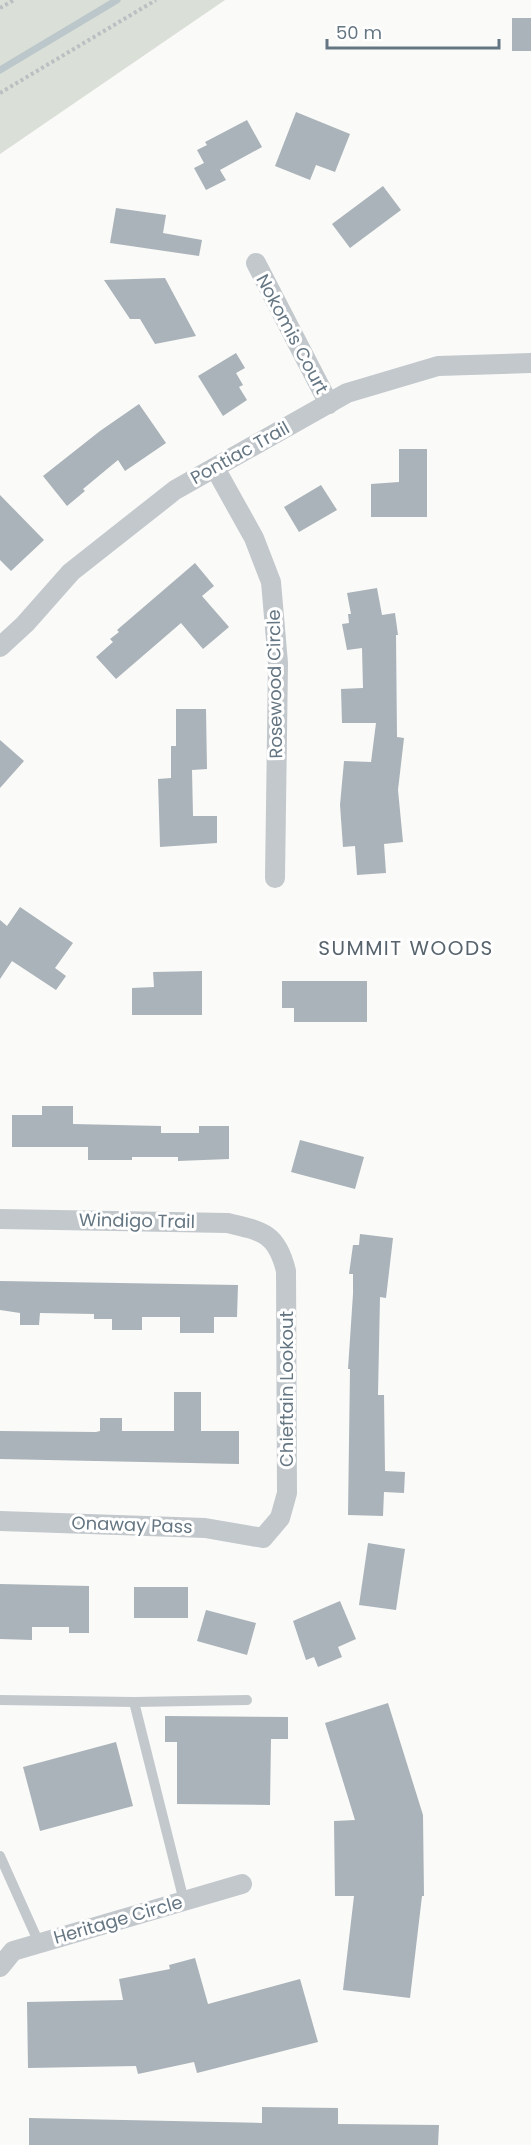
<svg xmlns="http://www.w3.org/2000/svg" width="531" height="2145" font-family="Poppins,sans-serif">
<rect width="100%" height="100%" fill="#fafaf8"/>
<polygon fill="#dadfd7" points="0,0 225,0 0,154"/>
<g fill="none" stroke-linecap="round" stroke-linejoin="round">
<polyline stroke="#bbc7cb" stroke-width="7" points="0,70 117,0"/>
</g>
<g fill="#aab3b9">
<rect x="512" y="18" width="19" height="33"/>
<polygon points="296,112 350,134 335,172 316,165 310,180 275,166"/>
<polygon points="247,120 262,147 220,170 226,180 206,190 194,168 204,163 197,150 207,145 205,142"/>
<polygon points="383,186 401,210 350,248 332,224"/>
<polygon points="116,208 166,215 163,233 202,240 199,256 110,243"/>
<polygon points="165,278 196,336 155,344 140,319 130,319 104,280"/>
<polygon points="236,353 245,368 236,373 243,385 239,387 247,400 223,416 198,376"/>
<polygon points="139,404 166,443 125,471 118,460 83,489 85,491 67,506 43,476 100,431"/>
<polygon points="399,449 427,449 427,517 371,517 371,484 399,482"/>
<polygon points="321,485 337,510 299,532 284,507"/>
<polygon points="0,495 44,540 11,571 0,560"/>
<polygon points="195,563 214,586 202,596 229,627 203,649 181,623 116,679 96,657 113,642 110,639 119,632 117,630"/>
<polygon points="377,588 382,615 395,613 398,635 396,635 397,737 404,738 398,790 403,842 384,844 386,873 357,875 355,846 343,847 340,805 344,761 371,762 376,723 342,723 341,689 363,688 362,648 347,650 342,624 349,623 348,614 351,614 347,593"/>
<polygon points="176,709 206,709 207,769 192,770 193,816 217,816 217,843 160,847 158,779 171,778 171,746 176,746"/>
<polygon points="0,740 24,761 0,788"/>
<polygon points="20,907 73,943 55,968 66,976 56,990 12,961 0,979 0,920 7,926"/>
<polygon points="202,971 202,1015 132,1015 132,988 154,987 153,972"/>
<polygon points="282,981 367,981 367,1022 294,1022 294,1008 282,1008"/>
<polygon points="42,1106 73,1106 73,1124 161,1126 161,1133 199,1133 199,1126 229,1126 229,1159 178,1161 178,1157 132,1157 132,1160 88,1160 88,1147 12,1147 12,1115 42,1115"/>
<polygon points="300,1140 364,1157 355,1189 291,1172"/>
<polygon points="360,1234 393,1238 386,1298 380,1297 378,1395 384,1395 385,1471 405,1472 404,1493 384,1492 383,1516 348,1515 350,1369 348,1369 353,1294 353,1274 349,1274 353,1245 359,1245"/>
<polygon points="0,1281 238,1285 237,1317 214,1317 214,1333 180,1333 180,1317 142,1317 142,1330 112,1330 112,1319 94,1319 94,1314 40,1313 39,1325 20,1325 20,1313 0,1310"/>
<polygon points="174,1392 201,1392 201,1431 239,1431 239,1464 0,1459 0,1431 96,1432 100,1431 100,1418 122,1418 122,1431 174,1431"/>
<polygon points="368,1543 405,1549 396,1610 359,1605"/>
<polygon points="0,1584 89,1586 89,1633 69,1633 69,1627 32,1627 32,1640 0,1639"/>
<rect x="134" y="1587" width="54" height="31"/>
<polygon points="340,1601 356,1639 338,1647 342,1657 318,1667 314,1657 306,1660 293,1621"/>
<polygon points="206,1610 256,1623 247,1655 197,1641"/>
<polygon points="388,1703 423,1815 424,1896 422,1896 410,1998 343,1990 354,1896 335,1896 334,1821 355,1820 325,1723"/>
<polygon points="165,1716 288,1717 288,1739 271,1739 270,1805 177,1804 177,1742 165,1742"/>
<polygon points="116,1742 133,1806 40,1831 23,1767"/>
<polygon points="195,1958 208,2004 300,1979 318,2042 197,2073 194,2062 138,2074 136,2066 28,2068 27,2002 123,2000 119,1979 170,1969 169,1965"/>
<polygon points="262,2107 338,2108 338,2124 439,2125 438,2145 29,2145 29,2118 262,2123"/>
</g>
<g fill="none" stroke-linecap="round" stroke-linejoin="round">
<g stroke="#bbbfc2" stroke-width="4" stroke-dasharray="3 3" stroke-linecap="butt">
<polyline points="0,8 14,0"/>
<polyline points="0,93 156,0"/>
</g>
<g stroke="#c3c8cc" stroke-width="10">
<polyline points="0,1700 134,1702 184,1901"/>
<polyline points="134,1702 247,1700"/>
<polyline points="0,1856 39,1943"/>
</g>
<g stroke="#c3c8cc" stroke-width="20">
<polyline points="256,263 329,404"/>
<polyline points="215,468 254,538 271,582 278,663 275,878"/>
<polyline points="0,647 25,624 71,572 175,490 347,393 438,366 531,363"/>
<path d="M0 1219 228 1223C263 1231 277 1234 286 1271L287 1493 280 1518 263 1538 205 1528 0 1521"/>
<polyline points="0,1967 13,1951 242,1884"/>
</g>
</g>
<g text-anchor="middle" stroke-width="6" stroke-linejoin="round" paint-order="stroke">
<g font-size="18" fill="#657683" stroke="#fff">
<text transform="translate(292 334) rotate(62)" y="6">Nokomis Court</text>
<text transform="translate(240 453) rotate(-29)" y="6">Pontiac Trail</text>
<text transform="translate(275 684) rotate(-91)" y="6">Rosewood Circle</text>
<text transform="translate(137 1221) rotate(1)" y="6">Windigo Trail</text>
<text transform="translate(287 1389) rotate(-90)" y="6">Chieftain Lookout</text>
<text transform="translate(132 1525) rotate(2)" y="6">Onaway Pass</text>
<text transform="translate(118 1920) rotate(-16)" y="6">Heritage Circle</text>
</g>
<g font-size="20" letter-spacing="1.5" fill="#57646e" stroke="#fff">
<text x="406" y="955">SUMMIT WOODS</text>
</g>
</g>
<path d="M327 39v9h172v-9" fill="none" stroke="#657683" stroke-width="3"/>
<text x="336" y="39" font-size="18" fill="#657683" stroke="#ffffff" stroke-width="4.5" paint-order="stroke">50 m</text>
</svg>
